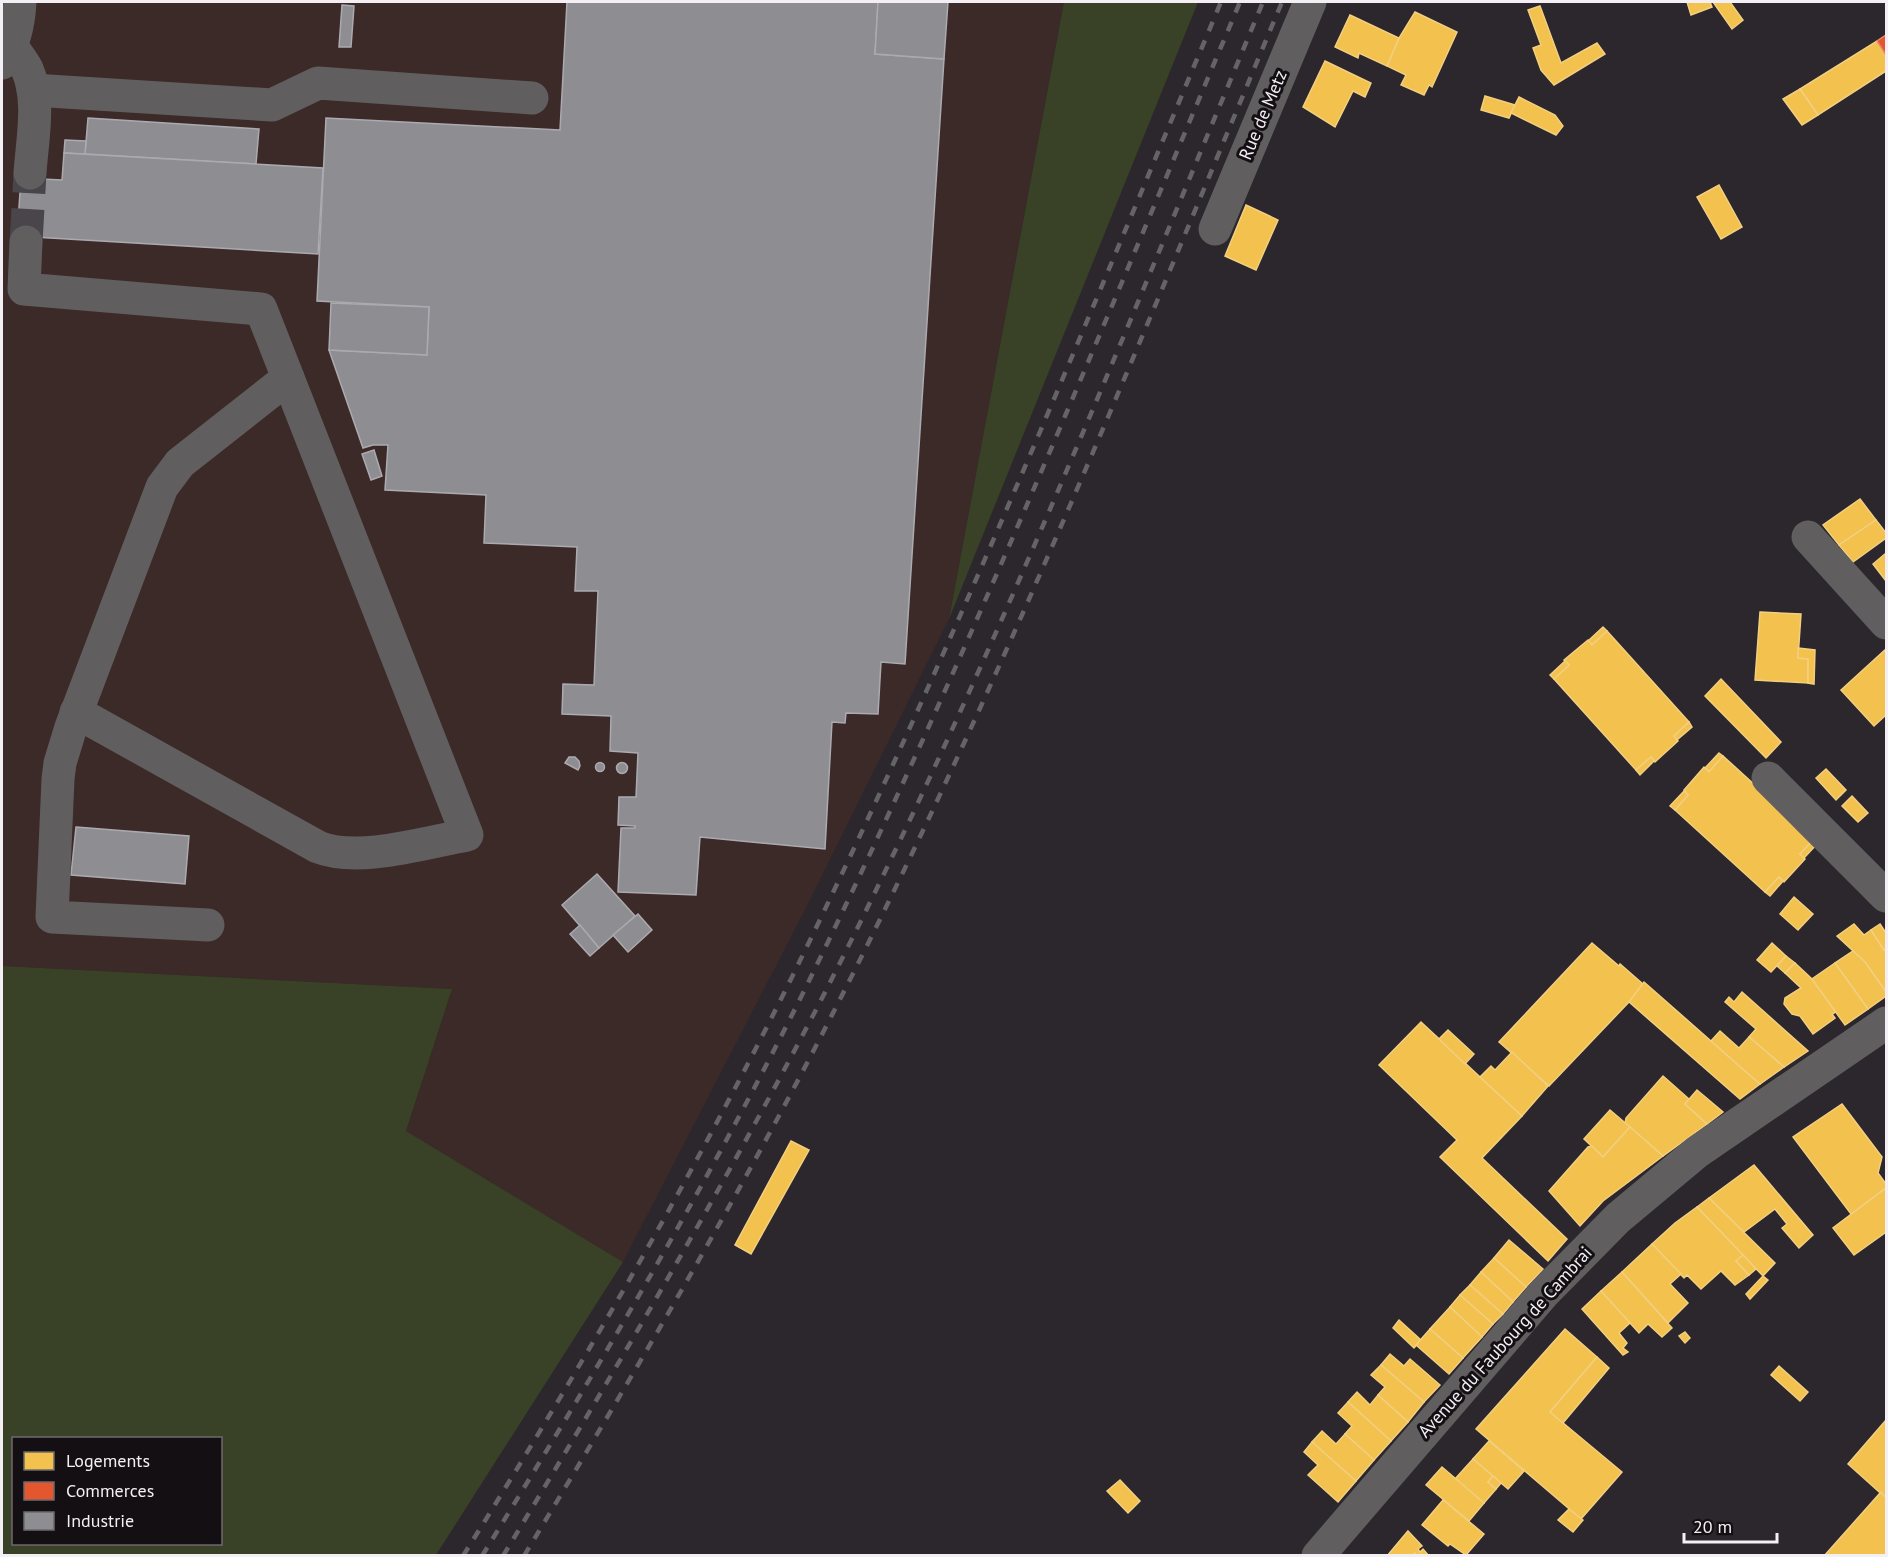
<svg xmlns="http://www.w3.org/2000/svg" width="1888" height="1557" font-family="'PT Sans',sans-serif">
<rect width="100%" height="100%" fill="#2b272c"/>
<polygon fill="#3b2a27" points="7,2 1064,2 949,619 806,908 623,1262 406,1131 452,989 2,966 2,20"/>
<g fill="#394126" fill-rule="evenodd">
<polygon points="1064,2 1198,2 949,619"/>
<path d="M2 966 452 989 406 1131 623 1262 436 1555H2ZM14 1438H220V1544H14Z"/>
</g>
<g fill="#f2c14e" stroke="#f3cf80" stroke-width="1.5">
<polygon points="1687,2 1710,2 1712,7 1691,15"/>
<polygon points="1713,2 1730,2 1743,20 1732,29"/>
<polygon points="1540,6 1561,63 1597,43 1605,54 1554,85 1541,70 1533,48 1541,45 1528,10"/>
<polygon points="1415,12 1457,32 1432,87 1429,85 1424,95 1401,85 1406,75 1387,66 1399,38"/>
<polygon points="1350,15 1399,38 1387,66 1359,53 1358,58 1335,47"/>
<polygon points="1877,41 1886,55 1886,71 1818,115 1800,89"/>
<polygon points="1325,61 1371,83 1365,97 1353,91 1335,127 1303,107"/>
<polygon points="1800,89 1818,115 1802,125 1783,99"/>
<polygon points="1485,96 1515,105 1509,118 1481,110"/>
<polygon points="1519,97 1555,115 1563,126 1556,135 1511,113"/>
<polygon points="1719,185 1742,227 1721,239 1697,197"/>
<polygon points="1246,205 1278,220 1256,270 1225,256"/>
<polygon points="1860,499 1876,520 1839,545 1823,525"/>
<polygon points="1876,520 1886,533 1886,538 1853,562 1839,545"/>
<polygon points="1886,553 1886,581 1873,564"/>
<polygon points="1760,612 1801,614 1798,658 1808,659 1808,683 1755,680"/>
<polygon points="1603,627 1607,631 1592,645 1588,641"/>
<polygon points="1607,631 1689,722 1674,736 1678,741 1655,762 1651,757 1636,770 1554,679 1569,665 1564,660 1588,640 1592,645"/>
<polygon points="1798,648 1815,650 1814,684 1808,683 1808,659 1798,658"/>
<polygon points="1886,649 1886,715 1874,726 1841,690"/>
<polygon points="1565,661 1569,665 1554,679 1550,675"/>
<polygon points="1721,679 1781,742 1766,758 1705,696"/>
<polygon points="1689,722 1692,727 1677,740 1674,736"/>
<polygon points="1719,753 1723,756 1709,772 1705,768"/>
<polygon points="1723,756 1814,839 1800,854 1805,859 1784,882 1779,877 1765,892 1675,810 1688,795 1684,790 1704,767 1709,772"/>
<polygon points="1651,757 1654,761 1640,775 1636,770"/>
<polygon points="1826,769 1846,790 1836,800 1816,778"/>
<polygon points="1684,791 1688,795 1675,810 1670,806"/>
<polygon points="1852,796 1868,813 1858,822 1842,806"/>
<polygon points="1814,839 1818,843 1804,858 1800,854"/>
<polygon points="1779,877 1783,881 1770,896 1765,892"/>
<polygon points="1794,897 1813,914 1798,930 1780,914"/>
<polygon points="1854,924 1864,935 1871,930 1884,950 1886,948 1886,992 1865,962 1837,936"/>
<polygon points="1880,924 1886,933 1886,948 1884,950 1871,930"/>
<polygon points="1592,943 1619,966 1620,964 1643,984 1629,1002 1549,1086 1499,1042"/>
<polygon points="1772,943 1786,956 1771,972 1757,960"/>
<polygon points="1853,951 1865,962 1886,992 1886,996 1868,1009 1835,963"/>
<polygon points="1786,956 1795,963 1785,973 1777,966"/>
<polygon points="1795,963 1812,979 1836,1012 1832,1014 1835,1018 1813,1034 1800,1016 1792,1014 1784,1004 1785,998 1801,988 1785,973"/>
<polygon points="1835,963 1868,1009 1845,1025 1812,979"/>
<polygon points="1644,982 1711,1041 1760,1084 1740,1099 1629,1002"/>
<polygon points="1742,992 1808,1051 1784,1067 1749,1037 1756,1029 1725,1002 1729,997 1734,1002"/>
<polygon points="1421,1022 1522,1116 1482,1158 1567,1239 1548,1261 1440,1157 1457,1140 1379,1065"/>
<polygon points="1448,1030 1474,1054 1465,1064 1439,1039"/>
<polygon points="1720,1031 1739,1048 1749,1037 1784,1067 1760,1084 1711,1041"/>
<polygon points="1512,1052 1548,1086 1522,1116 1480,1077 1491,1066 1495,1070"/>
<polygon points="1663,1076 1689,1099 1685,1104 1707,1124 1663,1156 1625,1123 1626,1118"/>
<polygon points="1697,1090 1723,1112 1707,1124 1685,1104"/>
<polygon points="1842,1104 1882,1157 1878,1173 1886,1184 1886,1188 1851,1214 1793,1137"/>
<polygon points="1610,1110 1630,1127 1603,1157 1584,1139"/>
<polygon points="1630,1127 1663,1156 1603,1201 1580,1226 1549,1191 1588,1147 1592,1146 1603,1157"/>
<polygon points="791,1141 809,1150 751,1254 735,1245"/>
<polygon points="1754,1165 1813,1235 1799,1248 1782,1228 1787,1224 1775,1209 1744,1232 1709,1198"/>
<polygon points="1886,1188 1886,1232 1854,1255 1833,1228"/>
<polygon points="1709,1198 1775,1263 1763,1276 1697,1207"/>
<polygon points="1697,1207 1743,1255 1736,1261 1749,1275 1735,1285 1721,1271 1701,1289 1687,1275 1684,1278 1652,1244 1675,1223"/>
<polygon points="1509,1240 1543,1269 1526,1287 1494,1258"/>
<polygon points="1652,1244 1681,1274 1670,1284 1688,1303 1668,1323 1622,1272"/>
<polygon points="1743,1255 1756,1269 1749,1275 1736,1261"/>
<polygon points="1494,1258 1526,1287 1513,1302 1481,1272"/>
<polygon points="1481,1272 1513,1302 1503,1314 1470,1285"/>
<polygon points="1622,1272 1672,1328 1662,1337 1648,1324 1639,1333 1601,1291"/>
<polygon points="1763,1276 1768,1280 1750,1299 1746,1294"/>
<polygon points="1470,1285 1503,1314 1493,1324 1460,1295"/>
<polygon points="1601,1291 1630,1323 1619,1333 1627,1343 1623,1348 1628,1352 1623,1355 1582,1309"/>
<polygon points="1460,1295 1493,1324 1482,1337 1450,1307"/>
<polygon points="1450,1307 1482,1337 1463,1358 1430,1329"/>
<polygon points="1399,1320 1421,1340 1414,1348 1393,1328"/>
<polygon points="1430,1329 1463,1358 1449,1374 1416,1345"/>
<polygon points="1565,1329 1597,1357 1550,1412 1622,1472 1581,1519 1476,1429"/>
<polygon points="1685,1332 1690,1338 1685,1343 1679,1336"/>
<polygon points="1390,1354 1404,1366 1410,1359 1440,1385 1424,1402 1381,1365"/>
<polygon points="1597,1357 1609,1368 1563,1423 1550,1412"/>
<polygon points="1381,1365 1424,1402 1408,1422 1378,1395 1385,1387 1371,1375"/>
<polygon points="1779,1366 1808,1392 1800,1401 1771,1375"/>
<polygon points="1357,1392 1370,1405 1378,1395 1408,1422 1391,1441 1348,1402"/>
<polygon points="1348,1402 1391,1441 1374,1460 1345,1434 1352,1426 1338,1413"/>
<polygon points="1886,1420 1886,1498 1848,1464"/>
<polygon points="1322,1431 1336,1444 1345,1434 1374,1460 1356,1481 1312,1442"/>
<polygon points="1489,1441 1524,1471 1508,1489 1473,1459"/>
<polygon points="1312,1442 1356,1481 1338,1502 1308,1475 1318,1465 1304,1452"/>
<polygon points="1473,1459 1493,1476 1488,1482 1496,1489 1484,1503 1455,1479"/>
<polygon points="1442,1467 1484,1503 1469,1521 1426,1485"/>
<polygon points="1493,1476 1501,1483 1496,1489 1488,1482"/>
<polygon points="1120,1480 1140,1501 1128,1513 1107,1491"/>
<polygon points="1881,1492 1886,1498 1886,1556 1824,1556"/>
<polygon points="1443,1500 1484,1534 1466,1555 1450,1544 1448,1546 1422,1525"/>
<polygon points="1569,1509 1583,1520 1573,1532 1558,1520"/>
<polygon points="1408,1531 1422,1546 1418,1549 1420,1552 1423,1549 1429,1556 1417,1556 1415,1553 1412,1556 1387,1556"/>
</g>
<polygon fill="#e4572e" stroke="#e9856a" stroke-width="1.5" points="1886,35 1886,55 1877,41"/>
<g fill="#8d8d92" stroke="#acaab0" stroke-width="1.5">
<polygon points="567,2 878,2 875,54 944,59 905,664 881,662 878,714 846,713 845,723 832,722 825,849 700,837 696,895 618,892 621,828 635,828 635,826 618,825 619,797 636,797 638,753 610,751 611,716 562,714 563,684 594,685 598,591 575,591 577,547 484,543 486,495 385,490 388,445 373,445 363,448 329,350 427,355 429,307 317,301 326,118 560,130"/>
<polygon points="878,2 948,2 944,59 875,54"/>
<polygon points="342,5 354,6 351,47 339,47"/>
<polygon points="88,118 259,129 256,164 85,154"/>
<polygon points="65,140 86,141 85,154 64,153"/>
<polygon points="64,153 323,168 318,254 17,236 21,178 62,180"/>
<polygon points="331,303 429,307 427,355 329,350"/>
<polygon points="374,450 382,476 371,480 362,454"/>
<polygon points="569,757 575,757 579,761 580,766 578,770 565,763"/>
<circle cx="600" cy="767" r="4.5"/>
<circle cx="622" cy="768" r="5.5"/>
<polygon points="76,827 189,836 185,884 71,875"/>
<polygon points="597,874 635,916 599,948 562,905"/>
<polygon points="638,914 652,930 628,952 613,935"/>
<polygon points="580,925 599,948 590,956 570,934"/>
</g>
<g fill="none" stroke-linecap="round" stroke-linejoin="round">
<polyline stroke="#49454a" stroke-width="33" stroke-dasharray="33 16" stroke-linecap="butt" points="26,242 30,173"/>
<g stroke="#615e5f" stroke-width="33">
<path d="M11 45C16 53 23 61 27 69 41 100 32 141 30 173"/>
<path d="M2 63C14 45 19 23 20 2"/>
<polyline points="33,90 272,105 318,83 532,98"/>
<polyline points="1215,229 1310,2"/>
<path d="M26 242 24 289 261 309 467 835C424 843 358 863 318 847L76 712"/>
<polyline points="1808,537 1886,623"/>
<polyline points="1768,778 1886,896"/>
<polyline points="208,925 52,917 58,779 60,763 71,727 162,487 180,463 288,378"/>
<polyline points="1318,1556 1544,1293 1618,1218 1697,1152 1886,1023"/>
</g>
<g stroke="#666367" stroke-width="4.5" stroke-dasharray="10 10" stroke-linecap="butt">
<path d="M463 1556C580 1369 692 1178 790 981 948 661 1083 330 1221 2"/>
<path d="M482 1556C597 1370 708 1184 805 989 964 666 1100 333 1240 2"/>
<path d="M503 1556C613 1374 721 1192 819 1004 986 679 1122 339 1263 2"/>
<path d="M524 1556C632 1377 739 1197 834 1011 1002 683 1140 341 1282 2"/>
</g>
</g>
<g text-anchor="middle" stroke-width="6" stroke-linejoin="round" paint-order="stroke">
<g font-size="18" fill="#f4eff5" stroke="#130f13">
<text transform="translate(1263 115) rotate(-67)" y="6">Rue de Metz</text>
<text transform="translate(1505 1342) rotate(-48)" y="6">Avenue du Faubourg de Cambrai</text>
</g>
</g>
<rect width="1888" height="1557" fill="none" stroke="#f4eff5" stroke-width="6"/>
<rect x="12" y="1437" width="210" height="108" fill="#130f13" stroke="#6d696d" stroke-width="1.5"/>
<rect x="24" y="1452" width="30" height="18" fill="#f2c14e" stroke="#6d696d" stroke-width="1.5"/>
<text x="66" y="1467" font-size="18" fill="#f4eff5">Logements</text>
<rect x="24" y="1482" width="30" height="18" fill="#e4572e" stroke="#6d696d" stroke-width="1.5"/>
<text x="66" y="1497" font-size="18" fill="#f4eff5">Commerces</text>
<rect x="24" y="1512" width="30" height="18" fill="#8d8d92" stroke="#6d696d" stroke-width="1.5"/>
<text x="66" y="1527" font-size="18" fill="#f4eff5">Industrie</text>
<path d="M1684 1533v9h93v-9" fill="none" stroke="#f4eff5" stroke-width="3"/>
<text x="1693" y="1533" font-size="18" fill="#f4eff5" stroke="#130f13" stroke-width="4.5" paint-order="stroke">20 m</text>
</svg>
